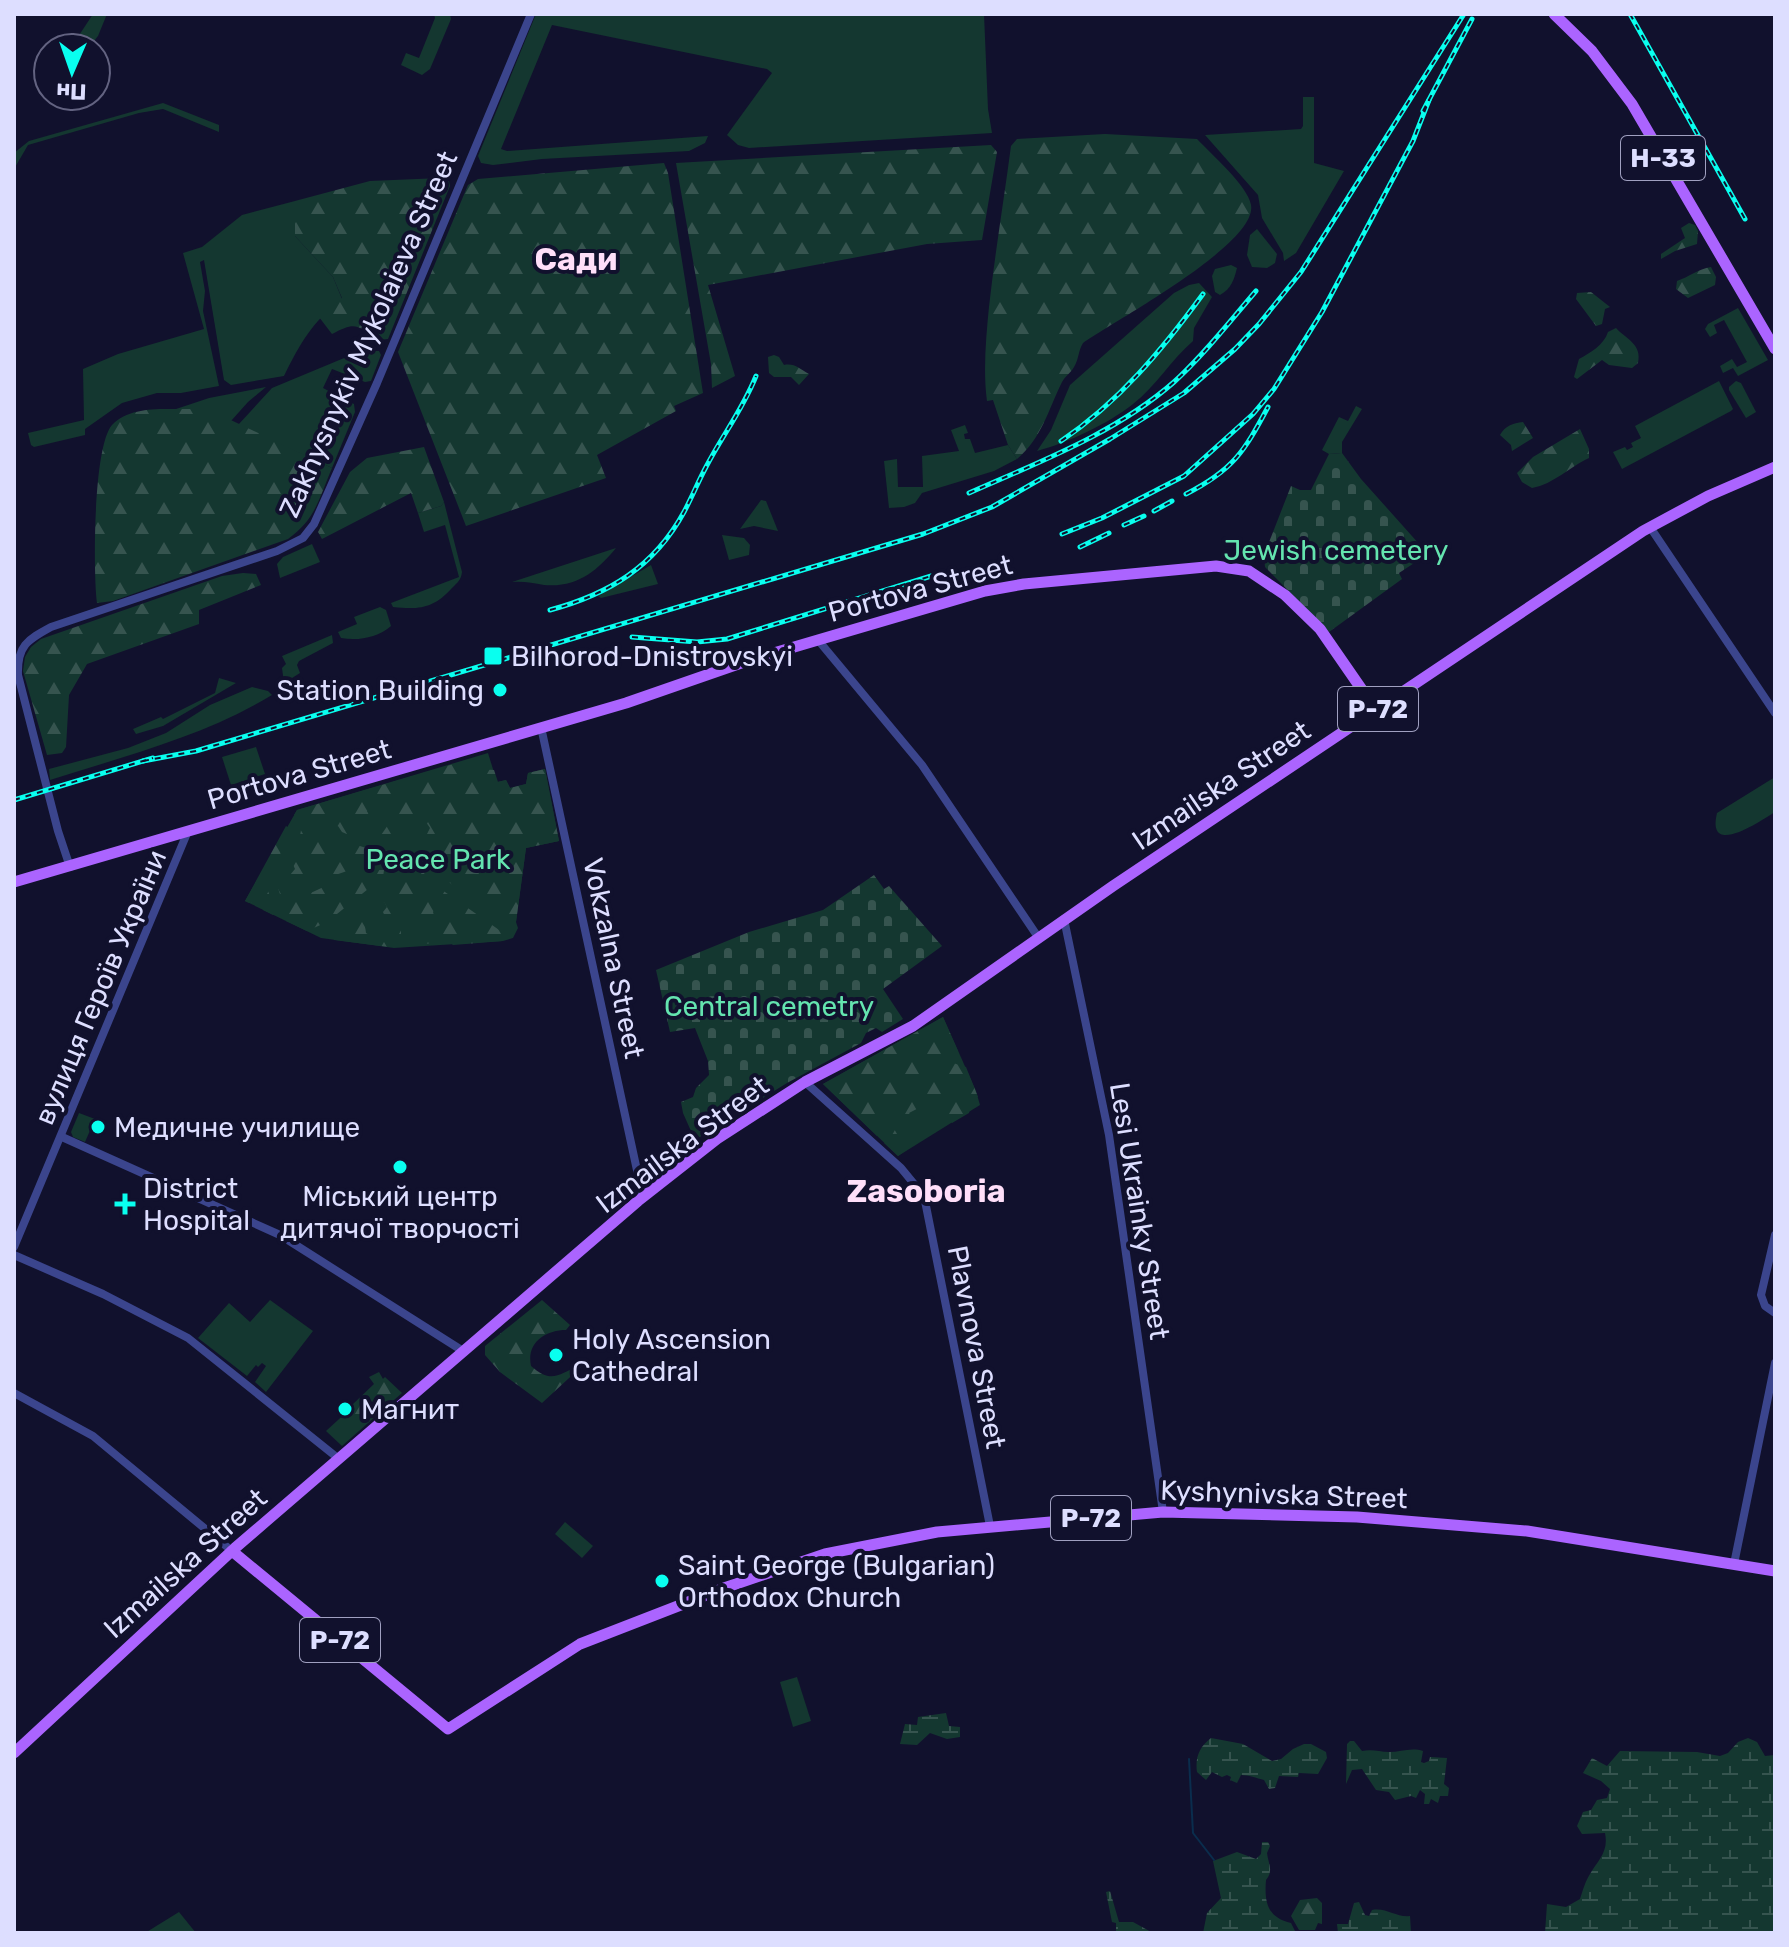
<svg xmlns="http://www.w3.org/2000/svg" width="1789" height="1947" font-family="Rubik,sans-serif">
<defs>
<pattern id="forest-firs" width="22" height="20" patternUnits="userSpaceOnUse" patternTransform="scale(2)"><rect width="22" height="20" fill="#143730"/><path d="M5 1l3.5 6h-7zM16 11l3.5 6h-7z" fill="#36544f"/></pattern>
<pattern id="wetland-marsh" width="20" height="14" patternUnits="userSpaceOnUse" patternTransform="scale(2)"><rect width="20" height="14" fill="#143730"/><path d="M1 5h8M5 5V1M11 12h8M15 12V8" fill="none" stroke="#36544f"/></pattern>
<pattern id="cemetery-stones" width="16" height="16" patternUnits="userSpaceOnUse" patternTransform="scale(2)"><rect width="16" height="16" fill="#143730"/><path d="M2 7V4a2 2 0 0 1 4 0v3zM10 15v-3a2 2 0 0 1 4 0v3z" fill="#36544f"/></pattern>
</defs>
<rect width="100%" height="100%" fill="#11112d"/>
<g fill="#143730">
<polygon points="93,14 107,14 98,36 90,46 79,47 74,43"/>
<polygon points="434,14 450,14 451,19 430,69 422,75 401,65 406,53 419,58 435,18"/>
<polygon points="536,14 984,14 988,109 992,133 749,148 738,145 727,135 772,73 767,69 552,25 501,149 507,151 708,136 705,143 689,151 542,159 493,165 481,163 478,156"/>
<polygon points="1303,97 1314,97 1314,163 1344,171 1296,253 1284,261 1283,253 1262,218 1258,195 1205,135 1301,129 1303,126"/>
<polygon points="163,103 219,125 219,132 163,109 139,113 28,145 14,169 14,153 29,141"/>
<path d="M295 201V236L333 277 342 299C312 322 301 342 284 376L231 385 224 380 204 260 200 262 205 291 203 311 219 386 181 393H157L122 403 85 429V435L34 447 31 445 28 433 84 420 83 369 118 354 204 329 183 253 202 247 242 215Z"/>
<polygon points="1257,229 1277,254 1275,263 1267,268 1252,267 1247,255 1250,235"/>
<path d="M1231 265 1237 268C1234 280 1231 289 1220 295L1215 292 1212 276 1215 269Z"/>
<path d="M1199 283 1212 297 1194 328 1193 341C1171 360 1156 386 1133 404 1108 424 1067 443 1037 451L1051 430 1070 385 1174 293 1189 285Z"/>
<polygon points="1738,308 1768,360 1738,376 1733,368 1723,373 1720,366 1732,359 1737,367 1747,362 1724,320 1714,325 1717,333 1710,337 1705,329 1708,324"/>
<polygon points="361,351 379,351 381,355 371,381 365,382 332,369 323,388 354,404 355,412 332,468 238,425 272,388"/>
<polygon points="1719,381 1733,409 1731,411 1622,469 1613,452 1625,447 1627,450 1633,447 1631,443 1641,438 1635,426"/>
<polygon points="1736,381 1741,383 1756,412 1746,418 1729,390 1729,387"/>
<path d="M266 387 248 402 231 421C211 411 195 409 173 410L209 398Z"/>
<polygon points="1356,406 1362,409 1342,442 1342,453 1329,454 1322,450 1339,417 1348,421"/>
<polygon points="965,425 968,433 964,434 965,439 970,439 975,453 1008,445 1017,459 994,471 922,493 915,503 904,507 889,508 884,461 897,459 898,487 923,487 922,456 959,451 951,430"/>
<polygon points="761,500 766,501 778,531 754,526 740,529"/>
<path d="M444 502 462 572C461 580 458 582 452 588 434 608 420 610 393 607L391 603 459 577 445 525 424 532 418 513 441 506Z"/>
<polygon points="722,535 744,538 750,545 749,555 729,560"/>
<polygon points="312,544 320,562 280,578 277,564 283,557"/>
<path d="M616 548C597 571 577 588 544 585 533 583 523 581 512 582Z"/>
<polygon points="651,565 658,584 601,598 598,596"/>
<path d="M380 607 386 610 391 626C377 638 358 641 341 638L338 632 357 624 354 617Z"/>
<polygon points="332,635 333,643 299,661 297,665 300,673 284,683 282,668 286,664 282,656"/>
<polygon points="219,678 236,683 163,726 136,734 133,729 161,717 163,719 215,693"/>
<path d="M252 687 268 691 272 695C205 736 125 756 50 780L49 769 128 748 166 733 210 705Z"/>
<polygon points="256,747 265,774 231,785 222,757"/>
<polygon points="488,753 497,782 506,780 510,788 526,784 528,773 545,769 559,841 526,848 516,922 518,928 513,938 503,941 394,948 321,938 245,901 297,810"/>
<path d="M1775 777V812C1762 820 1706 859 1717 813Z"/>
<polygon points="943,1017 976,1091 980,1105 898,1156 823,1084"/>
<polygon points="79,1113 95,1119 85,1142 73,1137 71,1132"/>
<polygon points="270,1300 313,1331 266,1392 255,1382 266,1366 262,1363 258,1367 256,1365 247,1376 198,1338 229,1303 250,1322"/>
<polygon points="385,1377 402,1393 342,1446 326,1431"/>
<polygon points="565,1522 593,1546 582,1558 555,1534"/>
<polygon points="797,1677 811,1721 793,1727 780,1682"/>
<polygon points="179,1912 196,1933 145,1933"/>
</g>
<g fill="url(#forest-firs)">
<path d="M1105 134 1197 139C1211 154 1248 186 1251 205 1258 244 1114 321 1083 343 1078 351 1079 359 1074 367 1071 373 1065 376 1062 382 1048 410 1042 438 1017 459L1008 445 993 400 987 401C983 371 986 338 989 307 995 253 1004 200 1011 146L1017 139Z"/>
<polygon points="991,145 997,152 982,240 927,244 708,285 735,376 712,388 711,364 676,163"/>
<polygon points="664,163 668,173 703,393 674,406 676,411 597,455 606,478 466,526 398,352 468,185 478,179"/>
<path d="M442 178 449 181 450 186 388 339 378 340C357 325 356 321 332 334L319 317 342 298 333 277 295 236V201L370 181Z"/>
<polygon points="1689,223 1695,225 1698,231 1697,244 1675,251 1661,259 1661,254 1685,238 1681,228"/>
<path d="M1711 267 1716 277 1715 285 1688 298 1676 289 1677 281C1689 277 1698 269 1711 267Z"/>
<polygon points="1591,292 1610,307 1605,309 1602,324 1596,326 1576,299 1577,293"/>
<path d="M1616 328C1627 340 1642 344 1638 363L1632 368 1609 365 1602 360 1577 379 1574 377 1579 359C1590 353 1604 345 1608 332Z"/>
<path d="M774 355 779 357 784 365C795 363 799 369 809 374L799 385 791 377H774L769 373 768 357Z"/>
<path d="M195 409 216 413 332 468C319 498 316 519 288 539L113 601 97 603C93 573 93 447 112 425 132 404 169 410 195 409Z"/>
<path d="M1523 422 1533 438 1512 451 1511 445 1500 435C1505 426 1513 423 1523 422Z"/>
<path d="M1580 429 1589 449V458C1569 467 1554 484 1532 488L1522 482 1517 473 1533 457Z"/>
<polygon points="424,447 444,502 441,506 418,513 411,493 322,539 318,532 350,472 367,458"/>
<polygon points="243,573 256,574 261,585 199,610 199,624 87,664 69,695 66,747 62,753 47,755 23,671 25,657 31,647 41,639 222,576"/>
<polygon points="457,763 468,779 476,769 494,770 498,782 506,780 510,788 526,784 528,773 545,769 559,841 526,848 516,922 506,928 429,866 434,864 440,851 437,840 432,837 425,838 430,828 426,822 414,838 403,837 385,847 377,841 388,825 384,814 374,809 367,811 370,817 364,822 365,836 358,839 342,832 338,826 329,828 322,834 382,853 382,859 280,894 278,888 290,880 290,875 295,869 288,853 281,850 280,858 285,864 282,871 270,876 265,884 270,896 249,903 245,901 286,826 289,828 289,838 300,836 301,830 306,828 303,820 294,815 297,810"/>
<polygon points="377,870 384,870 383,877 327,922 307,931 286,921 286,912 280,909 273,915 263,910 263,905 289,897 302,897 330,884 341,883 369,875"/>
<path d="M422 871 435 885 502 932 503 941 453 945 447 940C440 943 418 945 411 944L410 937 414 934 422 936 440 925 443 917 450 915 449 909 442 911 436 908 433 912 435 919 425 926H419L415 920 420 915 415 910 401 913V940L396 942 383 912 387 907 384 901 377 912H371L369 924 365 926 366 933 374 938 382 934 391 943 389 947 334 940 330 929 347 919 355 920C359 915 360 906 365 902 368 899 374 899 379 896L380 887 394 874 403 879H414Z"/>
<path d="M943 1017 958 1051 954 1056 953 1063 966 1067 978 1097H972L969 1113 952 1123 936 1099 909 1113 925 1138 916 1143 906 1140 905 1151 898 1156 884 1143C894 1135 899 1126 897 1113L891 1111 877 1136 823 1084Z"/>
<path d="M542 1300 570 1325 566 1330C545 1330 526 1343 531 1366 551 1384 559 1375 579 1365L581 1367 542 1403 500 1372 485 1355V1346Z"/>
<polygon points="379,1372 387,1386 394,1390 396,1397 380,1412 377,1408 380,1403 379,1400 369,1408 372,1414 361,1428 358,1424 351,1406 374,1384 369,1377"/>
<polygon points="1317,1898 1322,1903 1322,1924 1318,1923 1315,1930 1299,1930 1291,1916 1300,1900"/>
</g>
<g fill="url(#wetland-marsh)">
<polygon points="946,1713 949,1726 960,1727 960,1737 947,1739 930,1733 917,1745 900,1744 905,1724 917,1725 918,1717"/>
<path d="M1211 1738 1243 1744 1272 1761 1281 1759 1293 1749 1304 1744H1311L1326 1752 1327 1758 1318 1774 1299 1773 1298 1777 1279 1776 1275 1788 1269 1789 1264 1780C1257 1778 1248 1775 1241 1775L1237 1783 1230 1780 1231 1777 1227 1775 1222 1777 1212 1772 1206 1780 1197 1772C1195 1758 1199 1747 1211 1738Z"/>
<path d="M1748 1738 1757 1742 1765 1756 1775 1755V1933H1545L1547 1904 1566 1907 1580 1899C1583 1890 1585 1882 1590 1874 1598 1860 1609 1852 1605 1833L1582 1834 1577 1826 1583 1812 1591 1810 1597 1800 1607 1798 1610 1789 1601 1781 1583 1773 1592 1758 1607 1766 1620 1751 1697 1752 1720 1756 1728 1753 1738 1742Z"/>
<path d="M1350 1741H1354L1362 1751C1373 1749 1379 1752 1389 1752 1401 1752 1411 1747 1423 1751L1421 1762 1424 1763 1429 1761 1430 1757 1447 1758 1444 1784 1449 1788 1448 1796H1440L1438 1803 1431 1799 1429 1804H1424L1425 1794 1420 1790 1416 1798 1411 1796 1395 1800 1389 1792 1376 1790 1362 1769 1352 1770 1346 1784 1347 1744Z"/>
<path d="M1262 1842H1268L1270 1846 1267 1853C1268 1863 1274 1871 1266 1880 1264 1903 1268 1918 1291 1923L1296 1933H1203L1207 1913 1221 1898 1213 1861 1237 1852 1256 1859 1261 1854Z"/>
<polygon points="1110,1891 1119,1922 1133,1922 1153,1933 1116,1933 1116,1923 1112,1922 1106,1892"/>
<path d="M1359 1902 1365 1915 1369 1916 1372 1910C1386 1907 1397 1918 1410 1916L1411 1933H1338L1337 1924H1348L1354 1903Z"/>
</g>
<g fill="url(#cemetery-stones)">
<polygon points="1342,453 1361,479 1428,554 1399,573 1402,579 1329,632 1265,567 1264,555 1291,486 1300,490 1311,490 1329,454"/>
<polygon points="874,875 884,889 889,886 942,946 883,989 903,1019 882,1032 876,1028 866,1033 861,1043 787,1083 695,1140 683,1113 681,1102 693,1097 696,1088 709,1075 708,1061 695,1028 670,1032 656,970 749,932 823,910"/>
</g>
<g fill="none" stroke-linecap="round" stroke-linejoin="round">
<polyline stroke="#0a2d4d" stroke-width="2" points="1189,1759 1193,1833 1214,1860"/>
<g stroke="#3b458d" stroke-width="8">
<polyline points="1650,527 1775,713"/>
<polyline points="818,640 922,765 1038,937"/>
<polyline points="541,727 643,1198"/>
<path d="M70 867 58 831 18 675C17 646 27 640 51 627L277 551 303 538 314 524 377 383 531 14"/>
<polyline points="1064,919 1109,1135 1163,1512"/>
<polyline points="805,1082 901,1168 924,1196 990,1526"/>
<polyline points="62,1137 280,1235 463,1351"/>
<polyline points="1775,1235 1761,1295 1765,1306 1775,1313"/>
<polyline points="14,1247 188,831"/>
<polyline points="14,1255 103,1294 188,1338 339,1459"/>
<polyline points="14,1393 93,1436 232,1551"/>
<polyline points="1734,1564 1775,1363"/>
</g>
<g stroke="#ab64ff" stroke-width="11">
<polyline points="1554,14 1592,51 1632,104 1775,349"/>
<polyline points="14,882 626,703 747,661 818,640 985,591 1024,584 1216,566 1249,571 1285,595 1320,629 1376,710"/>
<polyline points="232,1551 448,1729 580,1644 727,1587 825,1554 937,1532 1163,1512 1357,1517 1527,1531 1775,1571"/>
<polyline points="14,1753 235,1548 638,1201 717,1139 805,1082 913,1026 1113,886 1643,531 1708,496 1775,467"/>
</g>
<g stroke="#09ffef" stroke-width="5">
<g id="rail">
<polyline points="1630,14 1745,219"/>
<polyline points="1423,111 1472,19"/>
<path d="M1061 441C1119 402 1162 350 1203 294"/>
<path d="M969 493C1039 462 1116 433 1174 382 1204 355 1230 321 1256 291"/>
<path d="M1186 494C1233 470 1244 452 1268 407"/>
<polyline points="1154,511 1172,501"/>
<polyline points="1124,525 1144,516"/>
<polyline points="1062,534 1102,518 1184,476 1253,414 1274,389 1322,312 1413,141 1429,100"/>
<polyline points="1080,547 1109,533"/>
<path d="M550 610C609 594 654 567 684 512 692 497 698 482 706 467 722 436 743 409 756 376"/>
<polyline points="632,637 697,642 727,639 941,573"/>
<polyline points="143,761 196,751 923,534 992,507 1110,439 1184,393 1235,349 1259,324 1301,272 1464,14"/>
<polyline points="14,800 153,758"/>
</g>
</g>
<use href="#rail" stroke="#11112d" stroke-width="2" stroke-dasharray="6" stroke-linecap="butt"/>
</g>
<g fill="#09ffef" stroke="#11112d" stroke-width="3">
<rect x="483" y="646" width="20" height="20" rx="4"/>
<circle cx="500" cy="690" r="8"/>
<circle cx="98" cy="1127" r="8"/>
<circle cx="400" cy="1167" r="8"/>
<path d="M121 1192h8v8h8v8h-8v8h-8v-8h-8v-8h8z"/>
<circle cx="556" cy="1355" r="8"/>
<circle cx="345" cy="1409" r="8"/>
<circle cx="662" cy="1581" r="8"/>
</g>
<g text-anchor="middle" stroke-width="8" stroke-linejoin="round" paint-order="stroke">
<g fill="#11112d" stroke="#a0a0c0" stroke-width="2">
<rect x="1621" y="136" width="84" height="44" rx="6"/>
<rect x="1338" y="687" width="80" height="44" rx="6"/>
<rect x="1051" y="1496" width="80" height="44" rx="6"/>
<rect x="300" y="1618" width="80" height="44" rx="6"/>
</g>
<g font-size="26" font-weight="bold" fill="#dddeff">
<text x="1663" y="167">Н-33</text>
<text x="1378" y="718">Р-72</text>
<text x="1091" y="1527">Р-72</text>
<text x="340" y="1649">Р-72</text>
</g>
<g font-size="28" fill="#dddeff" stroke="#11112d">
<text transform="translate(368 334) rotate(-66)" y="10">Zakhysnykiv Mykolaieva Street</text>
<text transform="translate(920 588) rotate(-15)" y="10">Portova Street</text>
<text transform="translate(299 774) rotate(-16)" y="10">Portova Street</text>
<text transform="translate(1221 785) rotate(-34)" y="10">Izmailska Street</text>
<text transform="translate(614 958) rotate(78)" y="10">Vokzalna Street</text>
<text transform="translate(100 987) rotate(-67)" y="10">вулиця Героїв України</text>
<text transform="translate(682 1144) rotate(-37)" y="10">Izmailska Street</text>
<text transform="translate(1140 1211) rotate(81)" y="10">Lesi Ukrainky Street</text>
<text transform="translate(977 1347) rotate(79)" y="10">Plavnova Street</text>
<text transform="translate(1284 1494) rotate(2)" y="10">Kyshynivska Street</text>
<text transform="translate(185 1563) rotate(-42)" y="10">Izmailska Street</text>
</g>
<g font-size="28" fill="#64e4af" stroke="#11112d">
<text x="1336" y="560">Jewish cemetery</text>
<text x="438" y="869">Peace Park</text>
<text x="769" y="1016">Central cemetry</text>
</g>
<g font-size="28" fill="#dddeff" stroke="#11112d" text-anchor="start">
<text x="511" y="666">Bilhorod-Dnistrovskyi</text>
<text x="484" y="700" text-anchor="end">Station Building</text>
<text x="114" y="1137">Медичне училище</text>
<text x="143" y="1198">District<tspan x="143" dy="32">Hospital</tspan></text>
<text x="400" y="1206" text-anchor="middle">Міський центр<tspan x="400" dy="32">дитячої творчості</tspan></text>
<text x="572" y="1349">Holy Ascension<tspan x="572" dy="32">Cathedral</tspan></text>
<text x="361" y="1419">Магнит</text>
<text x="678" y="1575">Saint George (Bulgarian)<tspan x="678" dy="32">Orthodox Church</tspan></text>
</g>
<g font-size="32" font-weight="bold" fill="#ffdff9" stroke="#11112d">
<text x="576" y="270">Сади</text>
<text x="926" y="1202">Zasoboria</text>
</g>
</g>
<rect width="1789" height="1947" fill="none" stroke="#dddeff" stroke-width="32"/>
<g transform="translate(72 72) rotate(182)"><circle r="38" fill="#11112d" stroke="#636381" stroke-width="2"/>
<path d="M0-6L14 30L0 20L-14 30Z" fill="#09ffef"/>
<text y="-12" font-size="22" font-weight="bold" text-anchor="middle" fill="#dddeff">Пн</text>
</g>
</svg>
